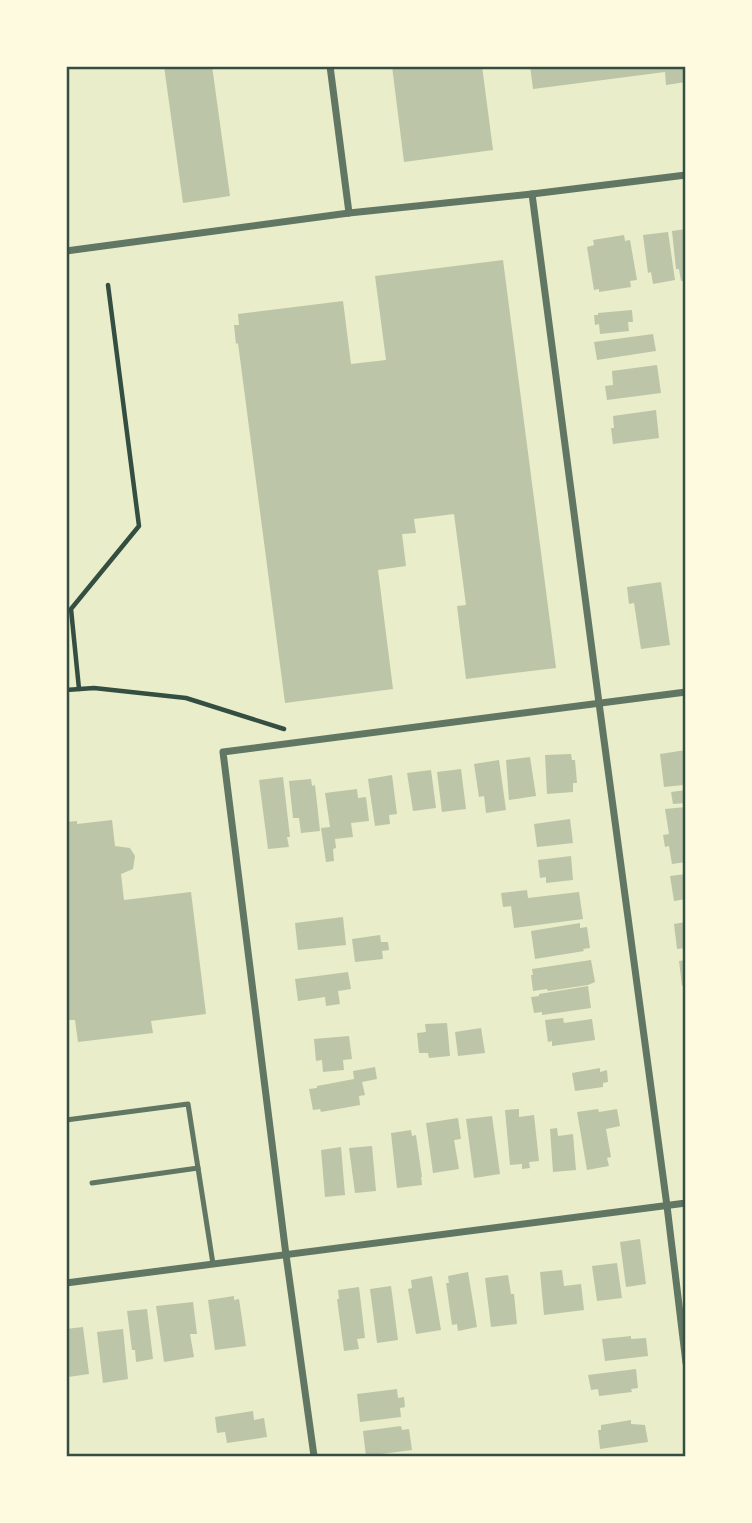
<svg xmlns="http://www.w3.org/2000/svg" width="752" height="1523" font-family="Barlow,sans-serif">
<rect width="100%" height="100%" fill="#e9edc9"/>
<g fill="#bcc5a7">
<polygon points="164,66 212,66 230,196 183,203"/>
<polygon points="392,66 482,66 493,150 404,162"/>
<polygon points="530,66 686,66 686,82 666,85 665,72 533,89"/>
<polygon points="686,229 686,280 681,281 679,269 676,269 672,231"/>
<polygon points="668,232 675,280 653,284 651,272 648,273 643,235"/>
<polygon points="624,235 625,241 630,240 637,280 630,281 631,287 599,292 599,289 594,290 587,247 594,245 593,240"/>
<polygon points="503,260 556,668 466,679 457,606 466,605 454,514 414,519 416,533 402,534 406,566 378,570 393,689 285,703 238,343 236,344 234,325 239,325 238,314 343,301 351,364 386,360 375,276"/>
<polygon points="632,310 633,322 628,322 629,331 600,334 599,324 595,325 594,315 598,315 598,313"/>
<polygon points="653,334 656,351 597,360 594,342"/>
<polygon points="657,365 661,393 607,400 605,386 613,385 612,371"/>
<polygon points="656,410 659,438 613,444 611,428 614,428 613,416"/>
<polygon points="661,582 670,645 641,649 634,603 629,604 627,587"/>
<polygon points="686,750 686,790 684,790 683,785 664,787 660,754"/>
<polygon points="571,754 572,760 575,760 577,783 573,783 573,792 547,794 545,755"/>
<polygon points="530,757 536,796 509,800 506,760"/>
<polygon points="499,760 506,810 486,813 484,796 479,797 474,764"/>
<polygon points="461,769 466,809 442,812 437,772"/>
<polygon points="431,770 436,808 413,811 407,773"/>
<polygon points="392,775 397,814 389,815 390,824 375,826 368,779"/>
<polygon points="283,777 290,837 287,837 289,847 268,849 259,780"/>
<polygon points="311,779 312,786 315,785 320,831 301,833 299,818 293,818 289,781"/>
<polygon points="357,789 358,798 366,797 369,821 351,823 353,837 335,839 336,848 333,849 334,861 326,862 321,828 330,827 325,793"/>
<polygon points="686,790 686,803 673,804 671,792"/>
<polygon points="686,807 686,862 672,864 669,846 665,847 663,835 669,834 665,809"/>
<polygon points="570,819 573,843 537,847 534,824"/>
<polygon points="112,820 115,846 130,848 135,856 133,869 121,874 124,900 191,892 206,1014 151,1021 153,1033 78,1042 75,1020 66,1020 66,822 77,821 77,824"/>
<polygon points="571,856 573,880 546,883 546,877 540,878 538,860"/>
<polygon points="686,874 686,899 674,901 670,876"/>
<polygon points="527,890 528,898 579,892 583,919 514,928 511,906 503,907 501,893"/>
<polygon points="343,917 346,945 298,950 295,923"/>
<polygon points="686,922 686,948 677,949 674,924"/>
<polygon points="580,923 580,928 587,927 590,948 583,949 584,951 535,959 531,931"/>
<polygon points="380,935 381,942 388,942 389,950 382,951 383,959 355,962 352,939"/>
<polygon points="591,960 595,982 588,985 548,991 547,989 533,991 531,975 533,975 532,969"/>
<polygon points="686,960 686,985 682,986 679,961"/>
<polygon points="348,972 351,989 338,991 340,1004 326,1006 325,997 298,1001 295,979"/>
<polygon points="588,986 591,1008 542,1015 542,1012 534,1013 531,997 539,996 539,994"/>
<polygon points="563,1018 564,1023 592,1019 595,1040 552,1046 552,1041 548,1042 545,1020"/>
<polygon points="447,1023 450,1056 429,1058 428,1053 419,1053 417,1033 426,1032 425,1024"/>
<polygon points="481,1028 485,1053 458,1056 455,1032"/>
<polygon points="349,1036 352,1059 343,1060 344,1070 323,1072 322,1060 316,1061 314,1039"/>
<polygon points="375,1067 377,1079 362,1082 365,1095 359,1096 360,1105 321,1112 320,1109 313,1110 309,1089 317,1088 317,1086 354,1079 353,1071"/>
<polygon points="600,1068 600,1072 607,1070 608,1082 603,1083 603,1087 575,1091 572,1073"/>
<polygon points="519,1109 519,1117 534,1115 539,1161 529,1162 530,1168 522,1169 522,1164 510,1165 505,1110"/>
<polygon points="598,1109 599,1112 617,1109 620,1126 606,1129 611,1157 607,1158 609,1166 587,1170 577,1112"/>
<polygon points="492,1116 500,1174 474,1178 466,1119"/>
<polygon points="458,1118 461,1139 454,1140 459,1169 433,1173 426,1123"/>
<polygon points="557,1128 558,1136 573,1134 576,1170 553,1172 550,1129"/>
<polygon points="411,1130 412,1136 416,1135 422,1177 421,1177 422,1185 397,1188 391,1133"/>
<polygon points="372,1146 376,1191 355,1193 349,1148"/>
<polygon points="341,1147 345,1195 325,1197 321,1150"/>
<polygon points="640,1239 646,1284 626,1287 620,1242"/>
<polygon points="617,1263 622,1298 597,1301 592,1266"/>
<polygon points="562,1270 564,1286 581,1284 584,1310 544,1315 540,1272"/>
<polygon points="468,1272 477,1327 458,1331 457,1324 452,1325 446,1283 449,1283 448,1276"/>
<polygon points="508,1275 511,1294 514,1294 517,1324 491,1327 485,1278"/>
<polygon points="432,1276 441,1330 416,1334 408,1289 412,1288 411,1280"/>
<polygon points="391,1286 398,1340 377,1343 370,1289"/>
<polygon points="359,1287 365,1338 357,1339 359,1349 344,1351 337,1299 339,1299 338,1290"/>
<polygon points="234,1296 234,1300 239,1299 246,1346 215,1350 208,1300"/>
<polygon points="193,1302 197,1334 190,1334 194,1357 164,1362 156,1306"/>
<polygon points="147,1309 153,1359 136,1362 135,1350 132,1350 127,1311"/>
<polygon points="83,1327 89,1374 68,1377 66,1329"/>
<polygon points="123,1329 128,1379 103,1383 97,1332"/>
<polygon points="631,1336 631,1339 646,1338 648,1356 605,1361 602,1339"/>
<polygon points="636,1369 638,1388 631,1389 632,1392 599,1396 598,1389 591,1390 588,1375"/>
<polygon points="397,1389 398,1398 404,1397 405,1407 400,1408 401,1417 360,1422 357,1394"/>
<polygon points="253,1411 254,1420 264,1418 267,1437 227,1443 225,1432 217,1433 215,1417"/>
<polygon points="631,1420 631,1424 645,1425 648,1442 600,1449 598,1430 601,1430 601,1425"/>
<polygon points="401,1426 402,1430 409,1429 412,1450 366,1456 363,1431"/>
</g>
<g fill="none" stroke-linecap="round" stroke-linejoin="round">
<g stroke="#344e41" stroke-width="4.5">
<polyline points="79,689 71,609 139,526 108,285"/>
<polyline points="66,690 94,688 186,698 284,729"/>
</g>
<g stroke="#617663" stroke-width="5">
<polyline points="66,1120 188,1104 213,1264"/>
<polyline points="92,1183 198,1168"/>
</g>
<g stroke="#617663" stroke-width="7">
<polyline points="330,66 349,213"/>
<polyline points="532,194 599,703 667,1206 686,1363"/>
<polyline points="66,251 349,213 532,194 686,175"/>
<polyline points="66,1283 686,1203"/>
<polyline points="314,1456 286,1255 223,752 686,692"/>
</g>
</g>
<rect width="752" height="1523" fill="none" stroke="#fefae0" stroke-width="136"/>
<rect x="68" y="68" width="616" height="1387" fill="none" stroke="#344e41" stroke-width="2.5"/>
</svg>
